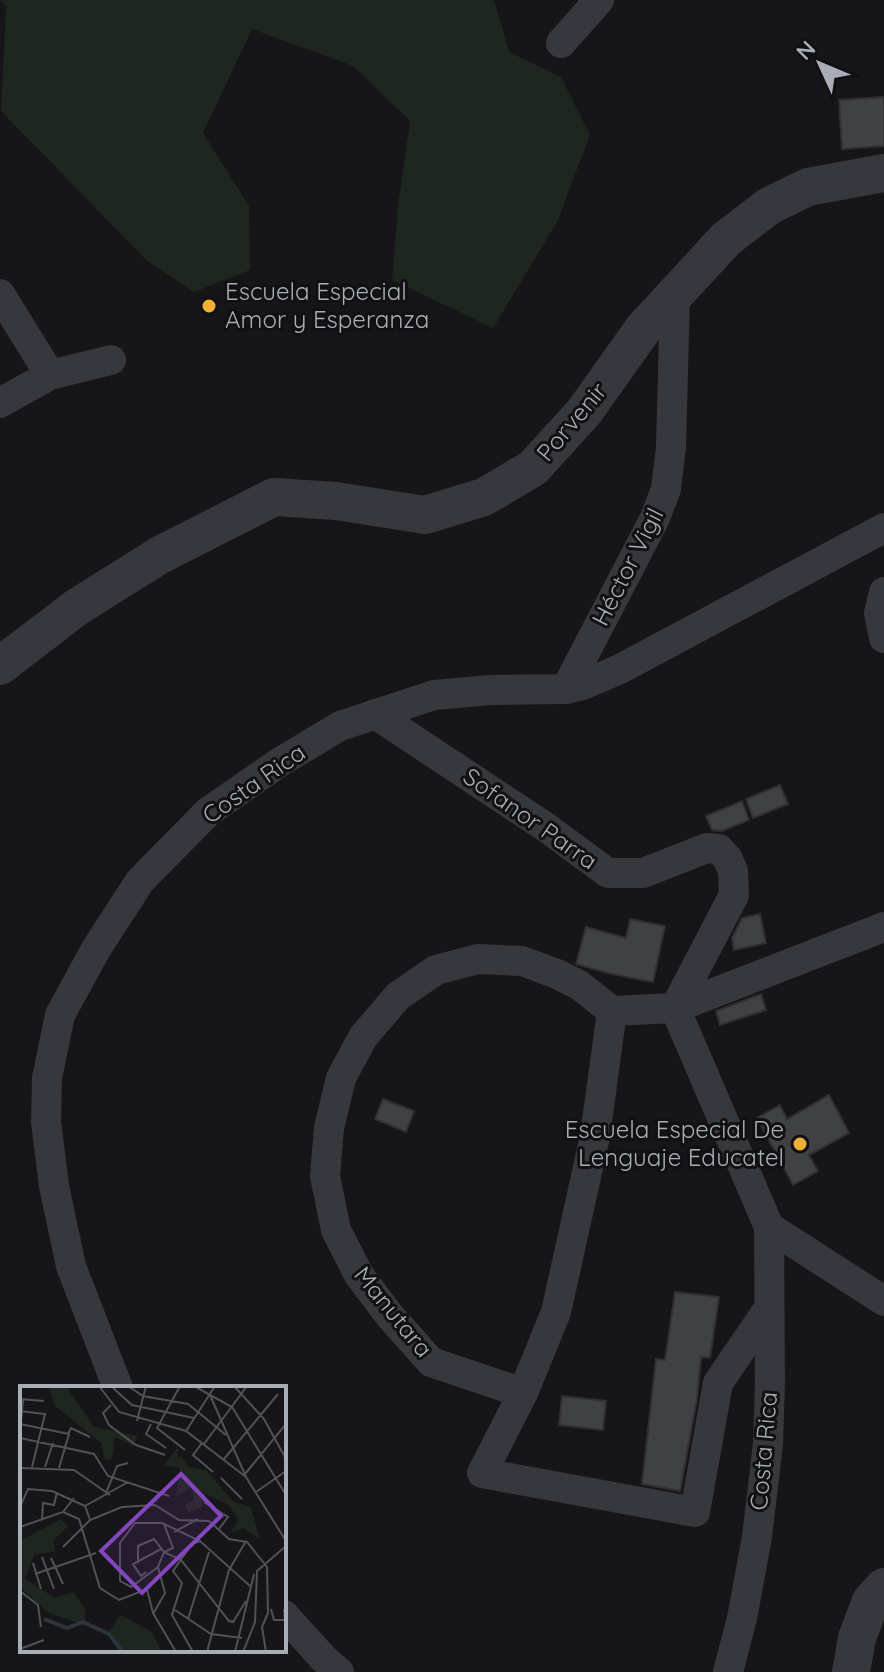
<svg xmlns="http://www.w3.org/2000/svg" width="884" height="1672" font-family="Quicksand,sans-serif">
<rect width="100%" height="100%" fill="#161618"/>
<polygon fill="#1e261f" points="0,0 494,0 509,52 561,77 590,135 557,222 493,328 392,280 398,206 410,121 353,66 252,29 203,133 249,206 250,270 194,292 146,260 1,111 6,6"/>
<g fill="#404145" stroke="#303034" stroke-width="2">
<polygon points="884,97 884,146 842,149 839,100"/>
<polygon points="780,785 788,804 753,818 746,799"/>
<polygon points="742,801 749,820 722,831 712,830 706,816"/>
<polygon points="760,914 766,943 734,950 732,938 742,918"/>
<polygon points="630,919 665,926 653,982 612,974 576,964 586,927 626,938"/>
<polygon points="761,994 766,1010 720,1025 716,1011"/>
<polygon points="829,1095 849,1133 809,1155 818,1171 793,1185 757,1118 780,1105 787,1119"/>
<polygon points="383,1099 414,1111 406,1132 375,1119"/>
<polygon points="675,1292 719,1297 710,1358 701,1357 697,1399 680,1491 642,1484 656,1359 665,1360"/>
<polygon points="562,1396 606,1401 603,1430 559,1425"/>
</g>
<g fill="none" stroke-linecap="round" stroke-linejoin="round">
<g stroke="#37383d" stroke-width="30">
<polyline points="561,43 599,0"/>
<polyline points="0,294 50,375"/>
<polyline points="0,403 50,375 111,360"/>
<polyline points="884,592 879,613 884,638"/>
<polyline points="566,689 655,518 666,489 671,447 675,294"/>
<polyline points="375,714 547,828 608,873 643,873 707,848 719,849 728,859 733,871 734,895 675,1008"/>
<polyline points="675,1008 769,1227 884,1301"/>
<polyline points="612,1011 595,1136 556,1312 523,1393 482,1473 695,1512 718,1383 769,1308"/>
<polyline points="118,1388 71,1266 54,1186 46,1122 47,1078 60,1015 96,949 140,881 208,812 280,762 340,726 434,695 491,690 566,689 583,685 620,669 884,528"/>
<polyline points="523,1393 431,1362 390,1316 359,1275 336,1230 325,1176 329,1128 341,1078 363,1037 398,996 436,970 478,959 522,961 557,974 579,985 612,1011 675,1008 884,927"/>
<polyline points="284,1615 324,1659 339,1672"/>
<polyline points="728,1672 742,1618 757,1537 768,1444 770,1382 769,1227"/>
</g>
<g stroke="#37383d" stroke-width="38">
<polyline points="0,666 77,607 160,555 274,497 336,501 425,515 484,497 533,468 584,412 643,329 726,239 769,206 808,187 884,173"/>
<polyline points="851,1672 857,1638 871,1601 884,1587"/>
</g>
</g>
<g fill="#f2b134" stroke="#111113" stroke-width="3">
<circle cx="209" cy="306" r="8"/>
<circle cx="800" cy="1144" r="8"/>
</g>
<g text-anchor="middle" stroke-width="6" stroke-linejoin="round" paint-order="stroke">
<g font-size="24" fill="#a8adb8" stroke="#111113" text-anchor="start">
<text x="225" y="300">Escuela Especial<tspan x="225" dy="28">Amor y Esperanza</tspan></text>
<text x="784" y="1138" text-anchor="end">Escuela Especial De<tspan x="784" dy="28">Lenguaje Educatel</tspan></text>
</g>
<g font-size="24" fill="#a8adb8" stroke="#111113">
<text transform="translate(572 422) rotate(-50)" y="8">Porvenir</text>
<text transform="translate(628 567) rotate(-63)" y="8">Héctor Vigil</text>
<text transform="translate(254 784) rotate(-35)" y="8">Costa Rica</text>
<text transform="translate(530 819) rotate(35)" y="8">Sofanor Parra</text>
<text transform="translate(393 1312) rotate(51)" y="8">Manutara</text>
<text transform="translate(764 1451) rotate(-85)" y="8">Costa Rica</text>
</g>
</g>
<g transform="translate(20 1386)">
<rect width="266" height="266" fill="#161618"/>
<path d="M28 0H46L74 41 118 50 113 60 95 51 92 73 85 74 81 57 35 20ZM158 61 157 73 161 70 168 81 186 84 214 116 231 121 240 153 223 142 210 147 218 134 210 120 186 108 181 122 168 126 165 119 174 113 171 102 156 110 160 82 144 79ZM41 133 48 140 33 155 36 165 14 169 5 193 35 212 53 206 66 224 64 239 27 226 0 201V155ZM100 229 132 246 142 266H107L87 249Z" fill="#1e261f"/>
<path fill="none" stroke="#2c353c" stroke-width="4" d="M24 233 47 242 63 236 89 248 103 266"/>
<path fill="none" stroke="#505258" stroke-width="2" d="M79 0 99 26 166 45 226 91M108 0 123 10 168 18 206 49M160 0 137 42 165 64M174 0 212 21 266 109M214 0 244 33 266 73M93 2 112 19 174 32M190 9 226 91 266 155M0 13 24 15M91 19 83 27 89 39 116 59 145 69M0 25 25 28 12 81M117 35 126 0M0 38 49 48 39 82M131 38 126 48 146 62M166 45 195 0M0 48 3 14M48 48 51 42 70 51M0 52 74 68 88 90 149 110M182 57 173 69 193 86M184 58 227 0M204 73 258 8M25 81 33 57M0 82 54 84 90 109M225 88 266 38M201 92 222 113M236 106 266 85M86 107 97 80 108 77M184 116 208 131 199 143M65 120 108 96M0 121 8 103 32 105 65 120 70 134M43 126 59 133 80 202 99 214 127 203 133 227 156 266M22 134 23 117 34 119 37 106M0 141 43 126 54 112M154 146 178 133M43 161 70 134 102 121 135 119 159 134 189 135 209 153 227 156 247 181 248 227 242 241 246 266M22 171 34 203M31 172 43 198M13 177 21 203M118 177V160L134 153 144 166 161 174 209 235 213 236 226 215M138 181 111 201 100 195V157L115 137H142L180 155 230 200M126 186 121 190 113 178 141 163M15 188 76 167M0 205 18 219 21 241M251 223 254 234H265L264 223M155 224 191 248 222 252M133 228 145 207 138 181 144 166 153 162 144 138M168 233 189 166M0 263 24 254M173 266 152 229 162 197 153 185 172 158 180 155M187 266 209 184 226 155M215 266 234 188M223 266 235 236 237 185 266 160"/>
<path fill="#8446be" fill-opacity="0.15" stroke="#8446be" stroke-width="4" d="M161 88 201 130 122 207 81 165Z"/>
<rect width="266" height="266" fill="none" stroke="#a8adb8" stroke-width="4"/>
</g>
<g transform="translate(820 64) rotate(314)" stroke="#111113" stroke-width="6" paint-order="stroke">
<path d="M0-6L14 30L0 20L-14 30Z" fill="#a8adb8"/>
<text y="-12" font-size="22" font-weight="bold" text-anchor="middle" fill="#a8adb8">N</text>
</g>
</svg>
